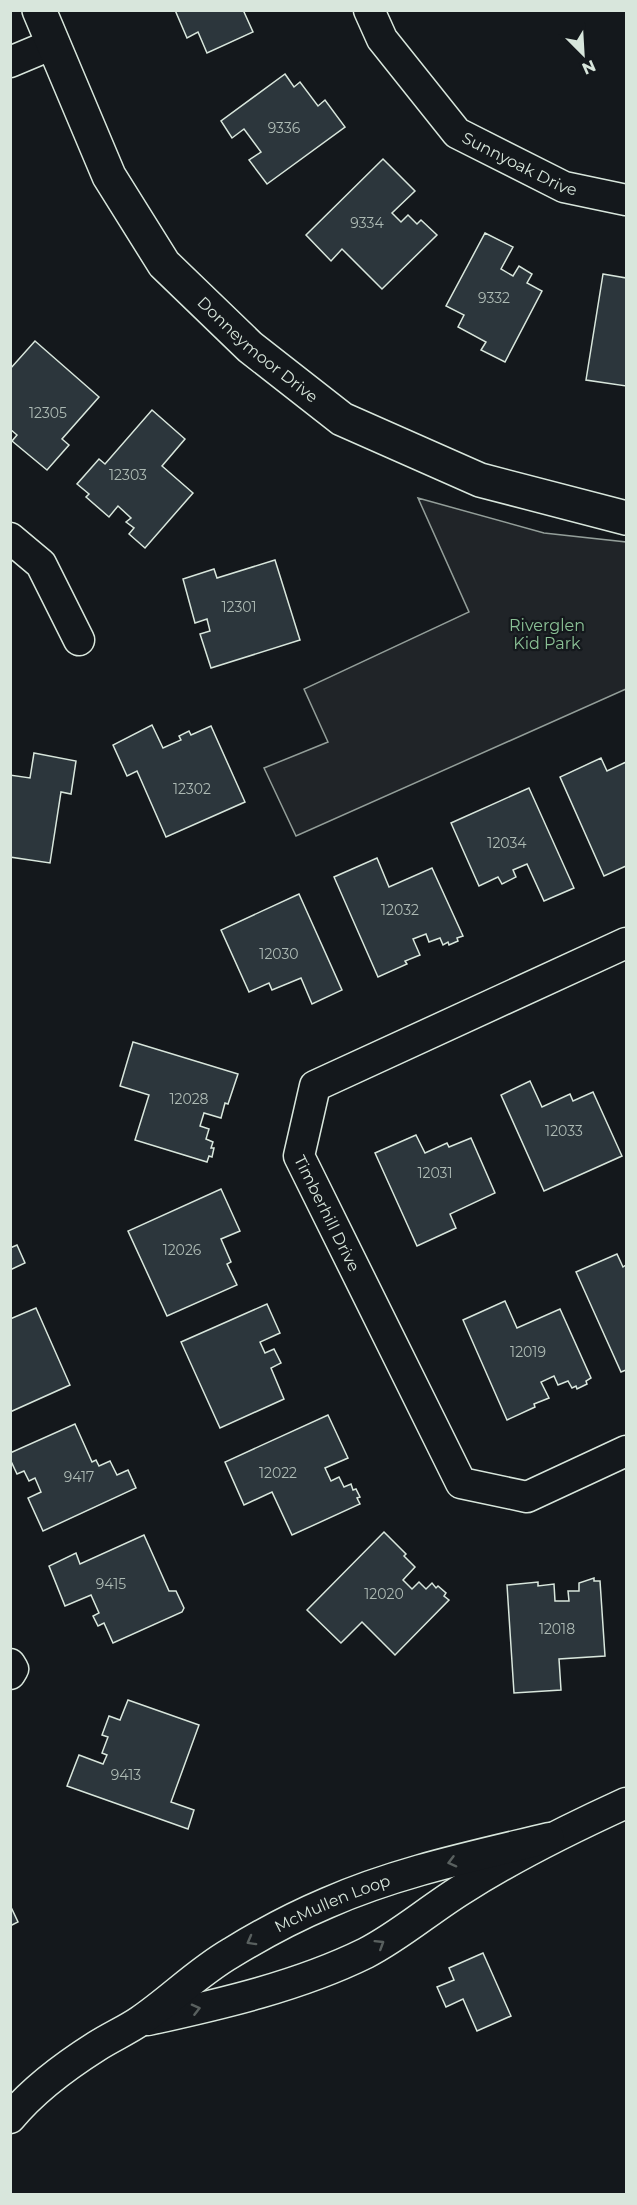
<svg xmlns="http://www.w3.org/2000/svg" width="637" height="2205" font-family="Montserrat,sans-serif">
<rect width="100%" height="100%" fill="#14181c"/>
<polygon fill="#202428" stroke="#939e99" stroke-width="1.5" points="418,498 544,533 626,542 626,689 296,836 264,768 328,742 304,689 469,612"/>
<g fill="#2c363c" stroke="#d8e6dc" stroke-width="1.5">
<polygon points="175,10 246,10 244,12 253,32 207,53 198,32 187,38"/>
<polygon points="285,74 294,87 300,82 318,106 325,100 345,127 267,184 249,160 261,152 244,129 232,138 221,121"/>
<polygon points="383,159 415,191 392,213 401,222 408,215 417,224 421,220 437,235 382,289 342,249 331,261 306,235"/>
<polygon points="485,233 513,247 501,269 513,276 519,266 532,274 527,283 542,291 505,362 481,350 486,342 458,327 464,315 446,306"/>
<polygon points="603,274 626,278 626,386 586,380"/>
<polygon points="35,341 99,397 62,439 69,445 47,470 12,441 17,435 10,429 10,369"/>
<polygon points="152,410 185,439 162,466 193,493 145,548 129,534 134,528 126,522 131,518 118,506 109,517 86,497 89,494 77,484 99,459 105,464"/>
<polygon points="275,560 300,640 211,668 200,634 210,631 207,619 195,623 183,579 214,569 217,578"/>
<polygon points="152,725 163,748 181,740 179,736 189,731 191,735 211,726 245,802 166,837 137,771 127,776 113,745"/>
<polygon points="34,753 76,761 71,794 61,792 50,863 10,857 10,775 30,778"/>
<polygon points="601,758 607,771 626,762 626,866 604,876 560,777"/>
<polygon points="529,788 574,888 544,901 527,864 513,870 516,877 502,884 498,877 479,886 451,823"/>
<polygon points="377,858 389,887 432,868 463,936 457,938 458,941 449,945 448,942 443,945 440,938 429,942 426,934 413,939 420,955 405,961 407,964 378,977 334,877"/>
<polygon points="299,894 342,990 312,1004 301,978 272,990 269,983 249,992 221,930"/>
<polygon points="133,1042 238,1074 228,1104 225,1103 221,1118 204,1113 200,1126 209,1129 206,1139 213,1142 211,1148 214,1148 212,1157 209,1156 207,1162 135,1140 149,1095 120,1086"/>
<polygon points="530,1081 542,1107 570,1094 573,1101 593,1092 622,1156 544,1191 501,1095"/>
<polygon points="416,1135 425,1153 447,1143 449,1147 471,1138 495,1193 450,1214 456,1228 417,1246 375,1153"/>
<polygon points="221,1189 240,1231 221,1239 231,1262 227,1264 237,1285 167,1316 128,1231"/>
<polygon points="17,1245 25,1263 10,1270 10,1248"/>
<polygon points="617,1254 623,1267 626,1265 626,1370 621,1372 576,1272"/>
<polygon points="505,1301 517,1328 560,1309 591,1378 586,1381 587,1384 577,1389 576,1386 572,1388 568,1381 558,1385 554,1376 541,1382 549,1398 534,1404 535,1407 507,1420 463,1320"/>
<polygon points="267,1304 280,1333 260,1342 265,1353 274,1349 281,1363 271,1368 284,1399 220,1428 181,1342"/>
<polygon points="36,1308 70,1385 10,1412 10,1319"/>
<polygon points="328,1415 348,1458 325,1468 331,1481 339,1477 344,1487 351,1484 353,1490 356,1489 360,1497 357,1498 360,1504 292,1535 272,1492 244,1505 225,1462"/>
<polygon points="75,1424 92,1462 96,1460 99,1466 110,1461 117,1475 128,1470 136,1488 43,1531 28,1498 41,1492 35,1478 29,1481 24,1471 17,1474 10,1459 10,1453"/>
<polygon points="384,1532 406,1554 404,1556 415,1567 403,1580 412,1589 419,1582 426,1589 432,1583 436,1588 438,1586 446,1593 444,1596 449,1600 395,1655 362,1622 341,1643 307,1610"/>
<polygon points="144,1535 169,1591 176,1591 184,1608 182,1612 113,1643 104,1623 98,1626 93,1616 99,1613 91,1595 65,1606 49,1566 76,1553 80,1564"/>
<polygon points="594,1578 594,1581 600,1581 605,1656 559,1659 561,1690 514,1693 507,1585 538,1582 538,1586 554,1584 555,1601 569,1601 568,1591 579,1591 579,1583"/>
<polygon points="128,1700 199,1725 171,1802 194,1810 188,1829 67,1786 79,1755 103,1764 107,1755 102,1753 108,1737 102,1735 109,1716 120,1720"/>
<polygon points="10,1905 18,1922 10,1926"/>
<polygon points="483,1953 511,2016 477,2031 463,1999 446,2007 437,1987 454,1980 449,1968"/>
</g>
<g fill="none" stroke-linecap="round" stroke-linejoin="round">
<g stroke="#d8e6dc" stroke-width="33">
<g id="minor">
<path id="s1" d="M369 10 382 39 457 133 564 187 626 200"/>
<polyline points="10,62 53,44"/>
<polyline points="10,538 41,564 79,640"/>
<path id="s2" d="M626 943 315 1086 299 1156 461 1483 527 1497 626 1451"/>
<polyline points="10,1664 13,1669 10,1674"/>
<path d="M148 2020C221 2004 299 1986 366 1953 399 1936 429 1910 461 1890 514 1856 569 1829 626 1803"/>
<path id="s3" d="M10 2118C33 2090 67 2065 97 2046 111 2037 127 2030 140 2021 171 2000 198 1972 231 1953 262 1934 294 1917 327 1903 397 1872 475 1856 549 1838"/>
</g>
</g>
<g stroke="#d8e6dc" stroke-width="36">
<g id="tertiary">
<path id="s4" d="M39 10 109 176 164 264 250 347 342 419 480 480 626 518"/>
</g>
</g>
<use href="#minor" stroke="#14181c" stroke-width="30"/>
<use href="#tertiary" stroke="#14181c" stroke-width="33"/>
</g>
<defs><path id="oneway-chevron" d="M-2-3.5L2.5 0L-2 3.5" fill="none" stroke-width="1.6" stroke-linecap="round" stroke-linejoin="round" transform="scale(1.5)"/></defs>
<g stroke="#59605f">
<use href="#oneway-chevron" transform="translate(452 1862) rotate(165)"/>
<use href="#oneway-chevron" transform="translate(251 1941) rotate(151)"/>
<use href="#oneway-chevron" transform="translate(380 1944) rotate(-32)"/>
<use href="#oneway-chevron" transform="translate(196 2009) rotate(-14)"/>
</g>
<g text-anchor="middle" stroke-width="4.5" stroke-linejoin="round" paint-order="stroke">
<g font-size="14" fill="#adbab4">
<text x="284" y="133">9336</text>
<text x="367" y="228">9334</text>
<text x="494" y="303">9332</text>
<text x="48" y="418">12305</text>
<text x="128" y="480">12303</text>
<text x="239" y="612">12301</text>
<text x="192" y="794">12302</text>
<text x="507" y="848">12034</text>
<text x="400" y="915">12032</text>
<text x="279" y="959">12030</text>
<text x="189" y="1104">12028</text>
<text x="564" y="1136">12033</text>
<text x="435" y="1178">12031</text>
<text x="182" y="1255">12026</text>
<text x="528" y="1357">12019</text>
<text x="278" y="1478">12022</text>
<text x="79" y="1482">9417</text>
<text x="111" y="1589">9415</text>
<text x="384" y="1599">12020</text>
<text x="557" y="1634">12018</text>
<text x="126" y="1780">9413</text>
</g>
<g font-size="16" fill="#d8e6dc" stroke="#14181c">
<text dy="6" stroke="none"><textPath href="#s1" startOffset="222">Sunnyoak Drive</textPath></text>
<text dy="6" stroke="none"><textPath href="#s4" startOffset="411">Donneymoor Drive</textPath></text>
<text dy="6" stroke="none"><textPath href="#s2" startOffset="478">Timberhill Drive</textPath></text>
<text dy="6" stroke="none"><textPath href="#s3" startOffset="390">McMullen Loop</textPath></text>
</g>
<g font-size="16" fill="#8ac095" stroke="#14181c">
<text x="547" y="631">Riverglen<tspan x="547" dy="18">Kid Park</tspan></text>
</g>
</g>
<rect width="637" height="2205" fill="none" stroke="#d8e6dc" stroke-width="24"/>
<g transform="translate(583 54) rotate(156)" stroke="#14181c" stroke-width="4.5" paint-order="stroke">
<path d="M0-4.5L10 22L0 15L-10 22Z" fill="#d8e6dc"/>
<text y="-9" font-size="16" font-weight="bold" text-anchor="middle" fill="#d8e6dc">N</text>
</g>
</svg>
